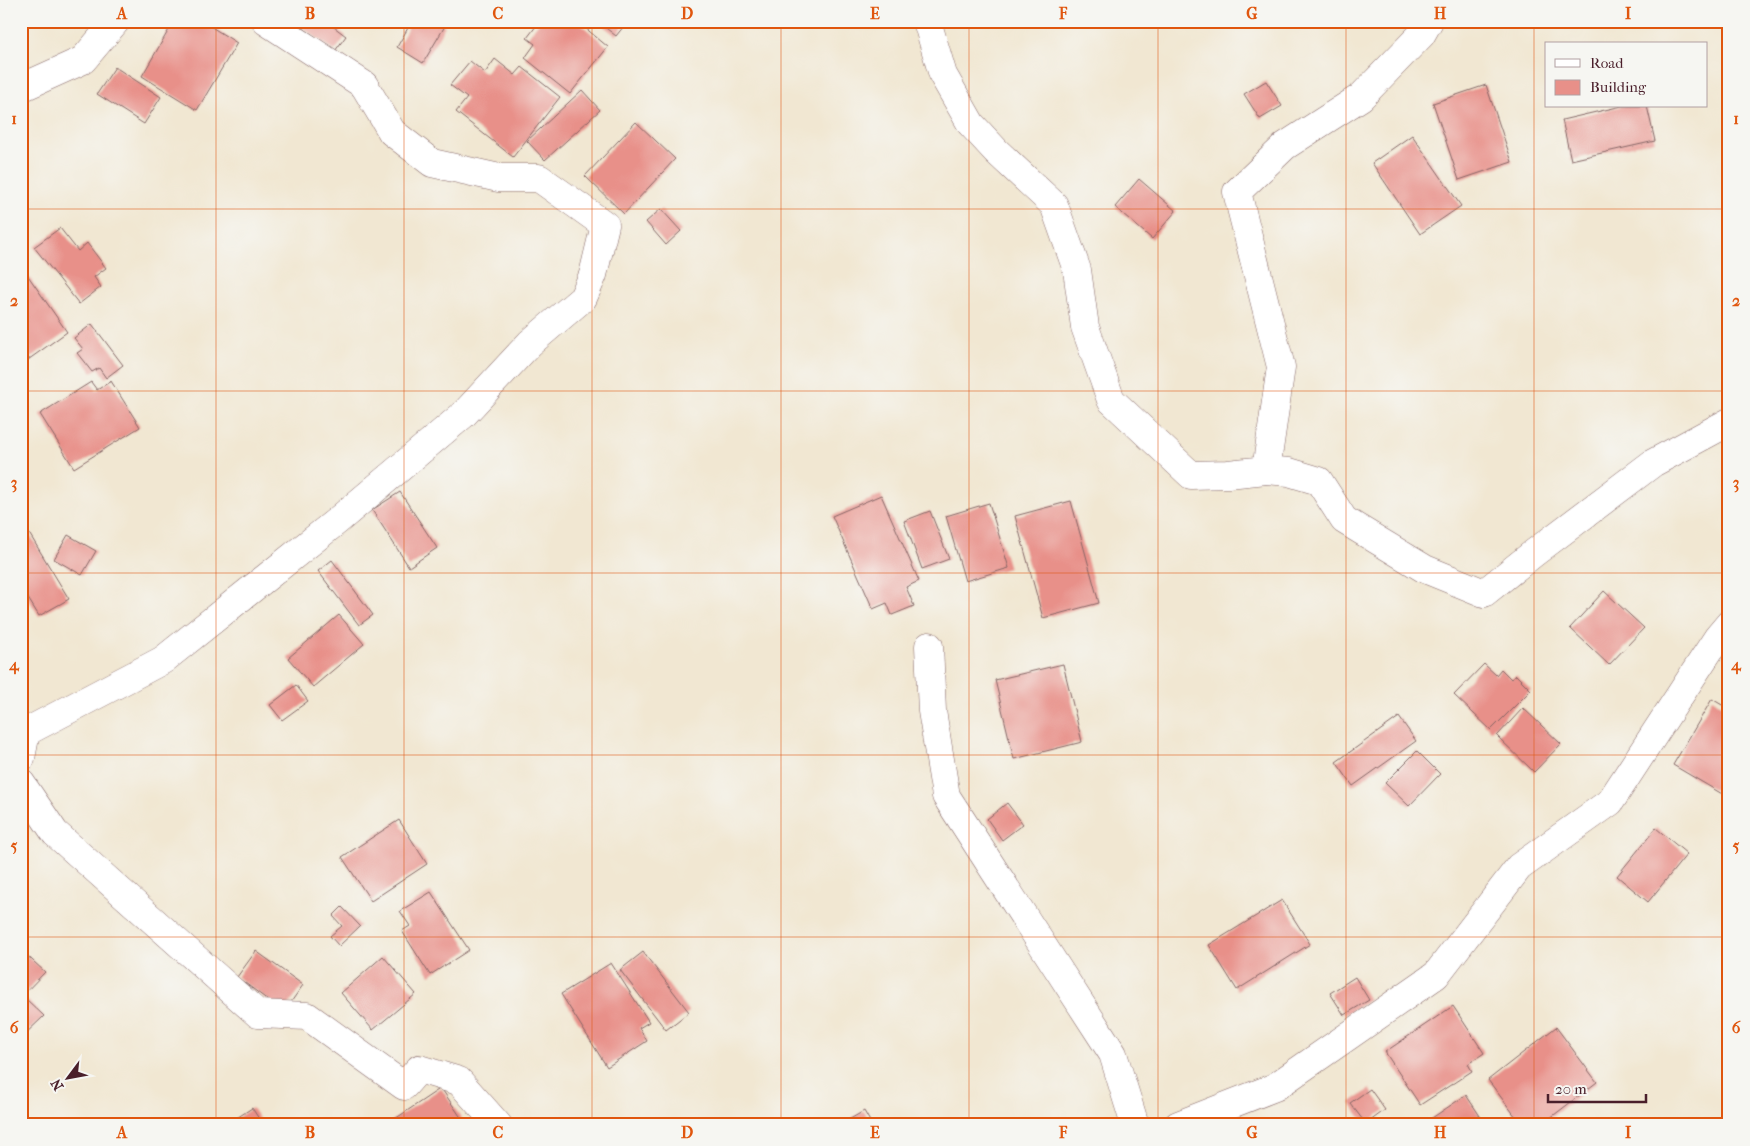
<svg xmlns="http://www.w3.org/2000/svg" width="1750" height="1146" font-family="'IM FELL French Canon',serif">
<rect width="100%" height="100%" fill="#f6f6f2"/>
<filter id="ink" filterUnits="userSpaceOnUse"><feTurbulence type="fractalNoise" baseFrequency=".02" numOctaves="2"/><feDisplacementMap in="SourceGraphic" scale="10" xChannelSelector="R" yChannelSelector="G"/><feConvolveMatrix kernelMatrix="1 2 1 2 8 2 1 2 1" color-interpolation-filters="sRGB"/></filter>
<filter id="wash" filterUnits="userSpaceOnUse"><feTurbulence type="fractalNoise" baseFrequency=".0096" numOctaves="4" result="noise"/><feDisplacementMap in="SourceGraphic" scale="20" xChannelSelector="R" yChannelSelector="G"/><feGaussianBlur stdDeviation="1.12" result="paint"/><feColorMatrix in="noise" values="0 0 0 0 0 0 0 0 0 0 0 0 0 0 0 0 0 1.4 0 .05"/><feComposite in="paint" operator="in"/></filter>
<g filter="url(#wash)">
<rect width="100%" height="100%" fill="#f1e7d2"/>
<g id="blocks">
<g fill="#e89089">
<polygon points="174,21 202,21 237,43 197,110 142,76"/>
<polygon points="307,21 326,21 346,36 335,51 303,28"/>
<polygon points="412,21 437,21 445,26 423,63 397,47"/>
<polygon points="540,21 577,21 608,47 570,94 525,58 535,44 527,38"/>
<polygon points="597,21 628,21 616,36"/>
<polygon points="495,59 515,75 522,67 560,97 513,157 456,112 467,98 450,85 470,61 485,73"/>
<polygon points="115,67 161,97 144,124 97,94"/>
<polygon points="1266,81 1282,106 1260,119 1244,94"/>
<polygon points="1486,85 1512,162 1459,180 1433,103"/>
<polygon points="582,90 600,110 545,160 527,141"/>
<polygon points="1622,106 1647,106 1655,141 1571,160 1562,120"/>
<polygon points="636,122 675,159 624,214 585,176"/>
<polygon points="1412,135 1461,206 1420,234 1372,163"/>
<polygon points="1139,179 1176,211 1152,239 1115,207"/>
<polygon points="661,209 681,231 666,245 646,222"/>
<polygon points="60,228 78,251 87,243 106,268 94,277 101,287 79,304 34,247"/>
<polygon points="24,270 67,332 25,362 21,357 21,272"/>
<polygon points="92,324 123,365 106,378 99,368 92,372 77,353 83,349 74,338"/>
<polygon points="111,381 140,427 74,468 40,414 91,382 97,390"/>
<polygon points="400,492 437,548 409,567 372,510"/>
<polygon points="881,495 919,581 906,587 914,606 892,615 887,603 873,609 832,516"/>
<polygon points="1071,501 1099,603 1043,618 1015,516"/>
<polygon points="989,503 1009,568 965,581 946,516"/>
<polygon points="930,511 949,559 922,569 904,521"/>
<polygon points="24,525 69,599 39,616 21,587 21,526"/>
<polygon points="68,535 96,551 82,575 54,559"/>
<polygon points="332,560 373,615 359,625 318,571"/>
<polygon points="1604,591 1644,628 1609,665 1570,628"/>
<polygon points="339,615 364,644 313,687 288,658"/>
<polygon points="1063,664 1082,742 1014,759 995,680"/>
<polygon points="1484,664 1496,675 1501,669 1511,679 1516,675 1531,690 1491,730 1454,695"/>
<polygon points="296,685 308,701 282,720 270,705"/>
<polygon points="1712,699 1729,709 1729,798 1673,765"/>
<polygon points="1523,708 1561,744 1534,772 1497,736"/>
<polygon points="1399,717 1416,741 1353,786 1336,762"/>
<polygon points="1417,751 1440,774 1409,806 1385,783"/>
<polygon points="1007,803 1023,824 1002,840 987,819"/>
<polygon points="399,820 427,864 371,901 342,857"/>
<polygon points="1656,828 1687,854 1648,902 1617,876"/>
<polygon points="431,892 469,950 430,975 402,931 410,926 400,911"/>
<polygon points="1282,900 1310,944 1237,990 1209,945"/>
<polygon points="342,907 360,926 339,946 330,936 342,926 333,916"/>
<polygon points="21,950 45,972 21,997"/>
<polygon points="256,951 303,985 284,1012 237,977"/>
<polygon points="643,952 689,1012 666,1030 620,970"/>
<polygon points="383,956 416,994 373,1030 341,993"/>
<polygon points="611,963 649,1022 639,1028 647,1041 607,1067 561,994"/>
<polygon points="1355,977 1369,1000 1344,1015 1330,993"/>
<polygon points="25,998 44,1016 22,1037 21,1001"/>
<polygon points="1453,1006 1484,1053 1468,1064 1472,1071 1420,1105 1385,1052"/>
<polygon points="1556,1027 1597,1082 1541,1125 1522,1125 1488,1080"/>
<polygon points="441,1088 466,1125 386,1125"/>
<polygon points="1370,1089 1385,1110 1366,1124 1350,1103"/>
<polygon points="1466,1095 1486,1125 1432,1125 1429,1120"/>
<polygon points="252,1108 263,1125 226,1125"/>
<polygon points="864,1111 872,1125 840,1125"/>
</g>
</g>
</g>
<g filter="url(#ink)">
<use href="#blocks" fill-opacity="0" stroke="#846565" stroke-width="1"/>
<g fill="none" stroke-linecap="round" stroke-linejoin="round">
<g stroke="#846565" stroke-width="29">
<g id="minor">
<polyline points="927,21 943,75 971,124 996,151 1054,205 1077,270 1085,327 1111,400 1191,475 1228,474 1266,470 1289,472 1319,481 1344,520 1425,569 1484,593 1534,553 1653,463 1729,422"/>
<polyline points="21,88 83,60 116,21"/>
<polyline points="1266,470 1281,367 1237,192 1285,146 1361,97 1421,35 1429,21"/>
<polyline points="929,646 932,711 946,796 1113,1054 1135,1125"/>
<polyline points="21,758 26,732 163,660 337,521 464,414 530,343 583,298 593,275 605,225 539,178 499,178 432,163 392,132 364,85 266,21"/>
<polyline points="21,783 55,833 258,1014 307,1016 404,1086 419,1069 459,1081 498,1125"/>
<polyline points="1178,1125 1275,1087 1436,975 1519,867 1610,802 1718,637 1729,624"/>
</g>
</g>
<use href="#minor" stroke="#fff" stroke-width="28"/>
</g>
</g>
<path fill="none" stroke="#e0560e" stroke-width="1" stroke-opacity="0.55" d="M216 21V1125M404 21V1125M592 21V1125M781 21V1125M969 21V1125M1158 21V1125M1346 21V1125M1534 21V1125M21 209H1729M21 391H1729M21 573H1729M21 755H1729M21 937H1729"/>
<rect width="1750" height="1146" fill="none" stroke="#f6f6f2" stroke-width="55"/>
<rect x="1545" y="42" width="162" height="65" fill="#f6f6f2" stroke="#b1a0a2"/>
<rect x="1555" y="59" width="25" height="8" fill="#ffffff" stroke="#b1a0a2"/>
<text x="1590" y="68" font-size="15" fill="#4a1f2b">Road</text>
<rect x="1555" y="80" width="25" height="15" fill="#e89089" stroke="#b1a0a2"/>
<text x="1590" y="92" font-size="15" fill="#4a1f2b">Building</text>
<g transform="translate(68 1078) rotate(238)" stroke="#f6f6f2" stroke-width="4" paint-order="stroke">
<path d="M0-4L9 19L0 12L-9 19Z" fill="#4a1f2b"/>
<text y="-8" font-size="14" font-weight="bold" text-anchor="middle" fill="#4a1f2b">N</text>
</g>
<path d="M1548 1094v8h98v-8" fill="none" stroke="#4a1f2b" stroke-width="2.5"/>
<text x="1555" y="1094" font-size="15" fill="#4a1f2b" stroke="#f6f6f2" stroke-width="4" paint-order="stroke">20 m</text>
<rect x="28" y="28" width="1694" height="1090" fill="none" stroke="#e0560e" stroke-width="2"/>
<g font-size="16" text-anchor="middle" font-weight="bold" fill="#e0560e">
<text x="122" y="19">A</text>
<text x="310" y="19">B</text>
<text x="498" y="19">C</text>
<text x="687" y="19">D</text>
<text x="875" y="19">E</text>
<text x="1063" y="19">F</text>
<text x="1252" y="19">G</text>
<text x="1440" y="19">H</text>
<text x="1628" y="19">I</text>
<text x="14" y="124">1</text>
<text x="1736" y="124">1</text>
<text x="14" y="306">2</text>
<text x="1736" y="306">2</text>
<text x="14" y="488">3</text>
<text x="1736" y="488">3</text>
<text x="14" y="670">4</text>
<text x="1736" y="670">4</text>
<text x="14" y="851">5</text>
<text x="1736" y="851">5</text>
<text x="14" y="1033">6</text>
<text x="1736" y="1033">6</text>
<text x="122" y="1138">A</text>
<text x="310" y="1138">B</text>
<text x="498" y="1138">C</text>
<text x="687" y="1138">D</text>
<text x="875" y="1138">E</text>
<text x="1063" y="1138">F</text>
<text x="1252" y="1138">G</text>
<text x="1440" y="1138">H</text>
<text x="1628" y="1138">I</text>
</g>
</svg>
